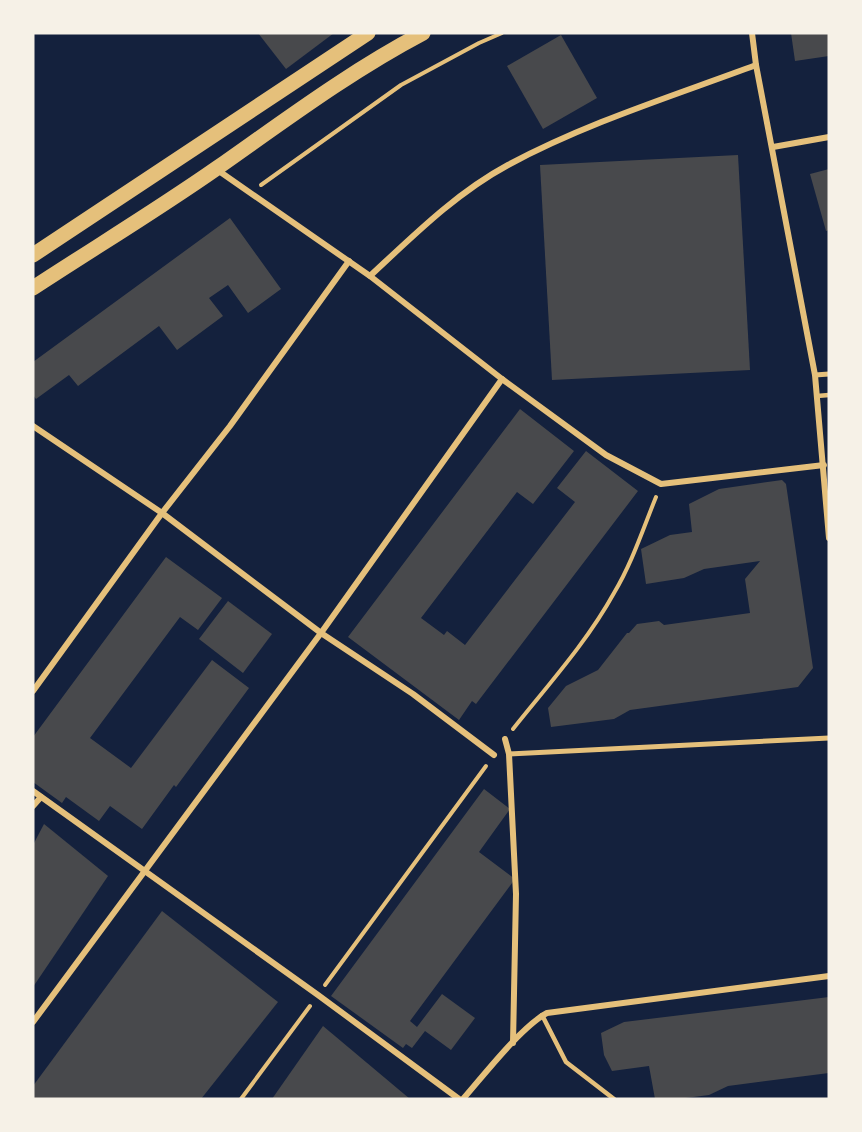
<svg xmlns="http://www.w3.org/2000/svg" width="862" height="1132" font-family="'Source Serif 4',serif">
<rect width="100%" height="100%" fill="#14213d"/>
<g fill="#48494c">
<polygon points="258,33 334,33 286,69"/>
<polygon points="791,33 829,33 829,56 795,61"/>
<polygon points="561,35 597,98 543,129 507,66"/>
<polygon points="738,155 750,370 552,380 540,165"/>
<polygon points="829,169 829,230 826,231 810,174"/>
<polygon points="230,218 281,289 248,313 228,285 209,298 223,316 177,350 159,326 78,386 69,375 36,399 33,395 33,362"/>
<polygon points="520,409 574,451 533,504 517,492 421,618 444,635 447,631 465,645 575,502 557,488 586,451 638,491 476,704 472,701 459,720 348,637"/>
<polygon points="782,480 786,484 813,668 798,687 630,710 614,719 551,727 548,708 566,686 598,670 627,633 629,633 637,624 659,621 664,625 750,613 745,579 760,561 704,569 684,578 646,584 641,549 670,535 692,532 689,504 719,489"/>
<polygon points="166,557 222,598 198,630 180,617 90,738 131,768 212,660 249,688 176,787 174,785 142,829 110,806 99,821 66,797 62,803 33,782 33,737"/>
<polygon points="228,601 272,634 243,673 199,639"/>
<polygon points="484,789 510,809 479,852 515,879 410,1021 417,1027 442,994 475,1018 451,1050 425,1031 412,1048 406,1044 403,1048 331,996"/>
<polygon points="44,824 108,876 33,987 33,845"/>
<polygon points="162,911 278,1002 201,1099 33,1099 33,1086"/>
<polygon points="829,997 829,1073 728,1086 709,1095 678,1099 655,1099 649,1066 612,1071 604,1055 601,1033 624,1022"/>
<polygon points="323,1026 410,1099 272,1099"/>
</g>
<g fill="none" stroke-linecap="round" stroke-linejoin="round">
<g stroke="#e5c07b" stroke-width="4">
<polyline points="261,185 401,85 479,43 502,33"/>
<path d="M513 729C548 685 587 642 614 593 632 563 643 529 656 497"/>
<polyline points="325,985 486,766"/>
<polyline points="241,1099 310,1006"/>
</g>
<g stroke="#e5c07b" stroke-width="4.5">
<polyline points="817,396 829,395"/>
<polyline points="542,1015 566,1062 614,1099"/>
</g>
<g stroke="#e5c07b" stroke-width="5">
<polyline points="815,375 829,374"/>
<polyline points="509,754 829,738"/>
</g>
<g stroke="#e5c07b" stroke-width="6">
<polyline points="752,33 756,65 815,375 829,538"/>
<polyline points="773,147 829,137"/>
<polyline points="216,169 370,276 502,379 606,455 661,484 824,465"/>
<path d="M370 276C413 236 456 193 508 165 586 123 673 96 756 65"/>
<polyline points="33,426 162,513 321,633 413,694 494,755"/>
<polyline points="33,691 162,513 230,426 349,261"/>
<polyline points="505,739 509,754 516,894 513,1043"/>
<polyline points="33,791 318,995 459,1099"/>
<polyline points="33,806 41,797"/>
<polyline points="33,1022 321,633 502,379"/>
<path d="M463 1099C484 1075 521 1027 547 1013L829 976"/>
</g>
<g stroke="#e5c07b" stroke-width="15">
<polyline points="33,255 368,33"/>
<path d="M33 288C94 248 157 210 217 168 284 121 349 72 423 33"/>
</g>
</g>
<rect width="862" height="1132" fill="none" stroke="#f6f1e7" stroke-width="69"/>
</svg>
